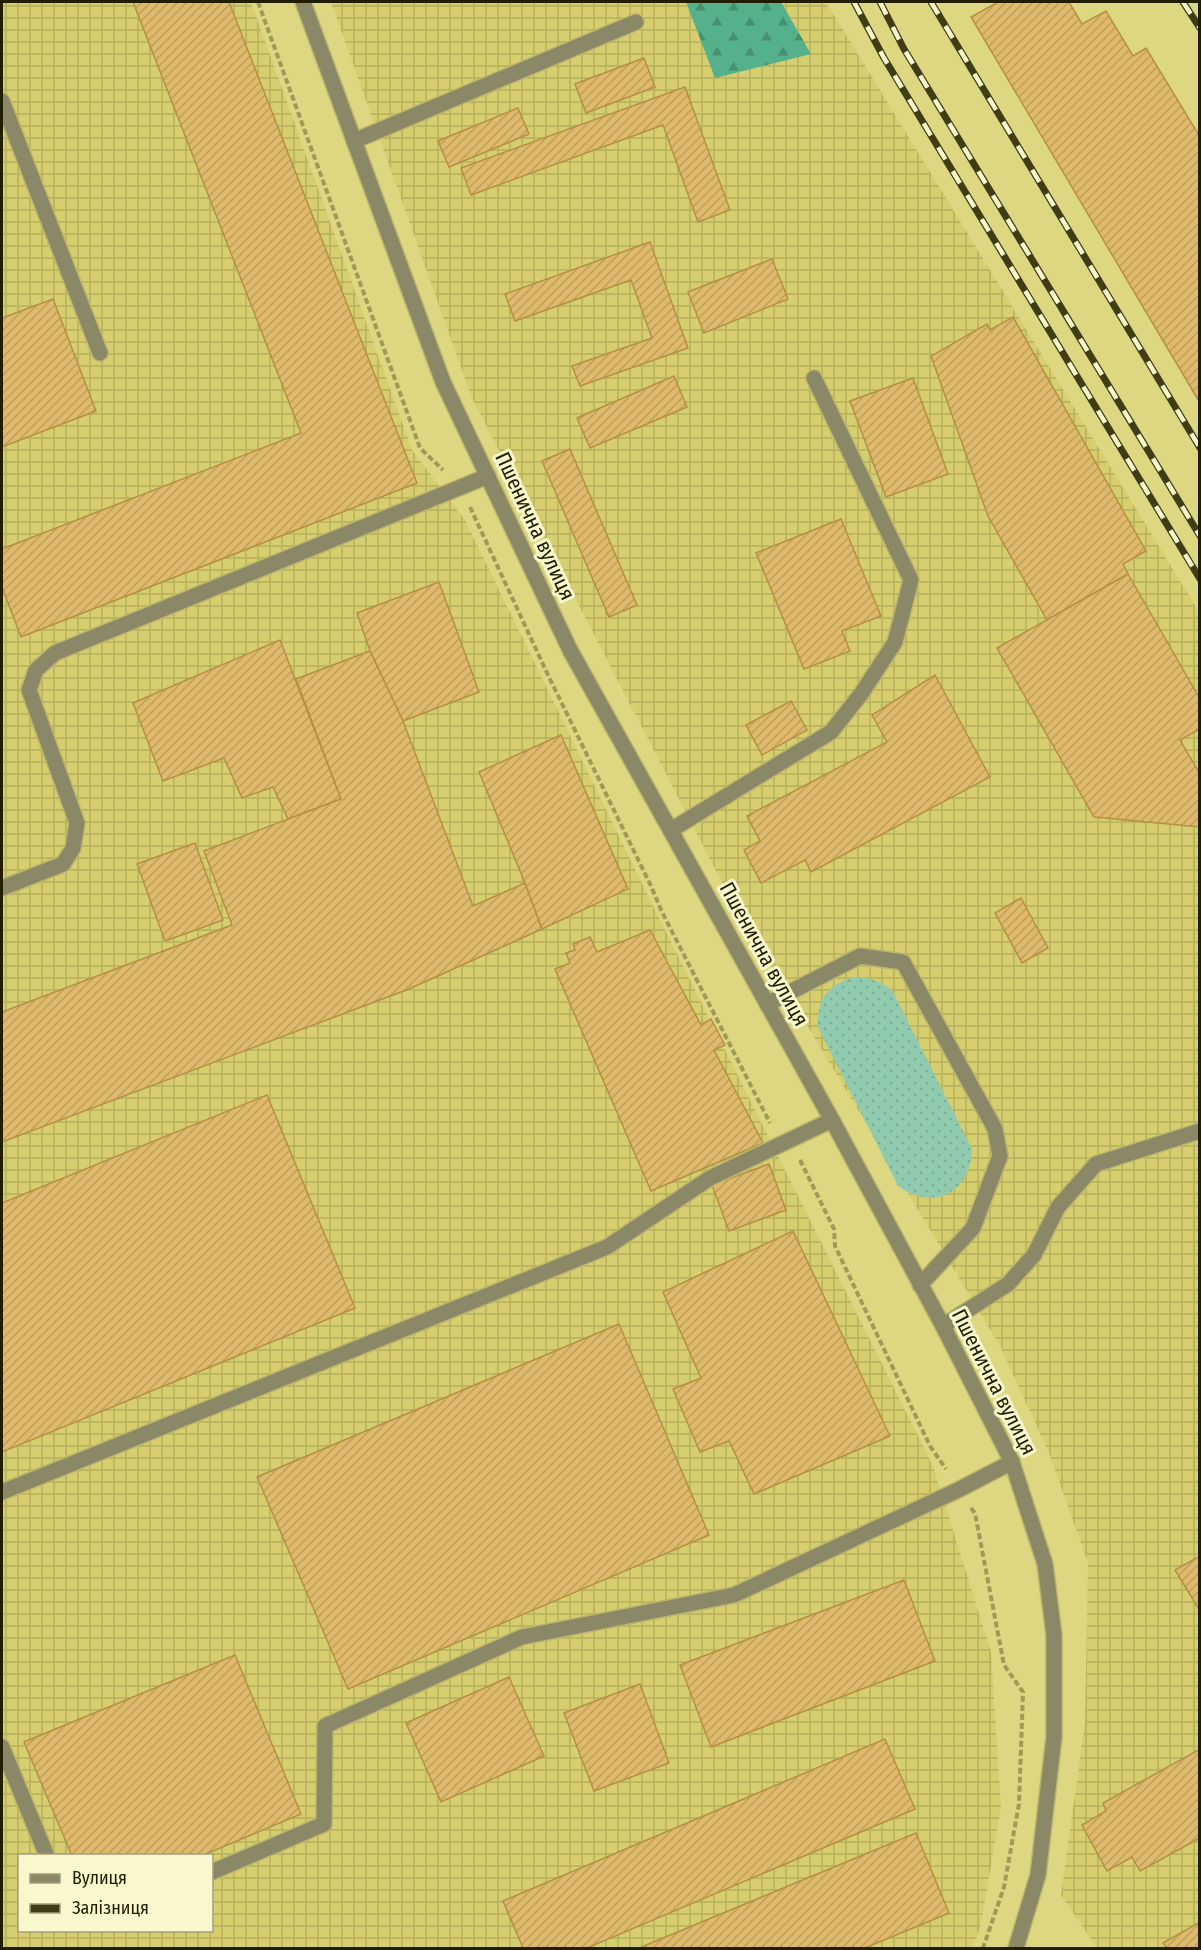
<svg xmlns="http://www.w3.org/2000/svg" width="1201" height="1950" font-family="'Fira Sans Condensed',sans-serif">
<defs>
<pattern id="industrial-grid" width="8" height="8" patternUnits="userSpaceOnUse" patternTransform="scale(1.5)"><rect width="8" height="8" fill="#d6ce6f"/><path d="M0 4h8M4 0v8" fill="none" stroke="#b7b05e"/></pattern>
<pattern id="grass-dots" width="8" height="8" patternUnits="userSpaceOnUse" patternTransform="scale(1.5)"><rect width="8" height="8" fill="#90caaf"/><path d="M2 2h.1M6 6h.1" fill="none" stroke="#7cad95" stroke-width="1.8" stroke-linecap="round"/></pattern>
<pattern id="forest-firs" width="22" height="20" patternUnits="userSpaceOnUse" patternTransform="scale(1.5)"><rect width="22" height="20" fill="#55b18b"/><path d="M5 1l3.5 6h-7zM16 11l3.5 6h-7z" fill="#468f6f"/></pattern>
<pattern id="building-hatch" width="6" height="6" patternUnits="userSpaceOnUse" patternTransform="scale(1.5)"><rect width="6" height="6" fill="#dfb96c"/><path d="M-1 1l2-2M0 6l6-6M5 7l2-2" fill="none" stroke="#bf9f5c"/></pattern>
</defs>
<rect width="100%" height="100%" fill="#ded782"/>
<g fill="url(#industrial-grid)" fill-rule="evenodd">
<path d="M2 2H251L412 450 465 520 653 906 933 1466 991 1652 1001 1808 980 1929 972 1948H2ZM20 1856H212V1930H20Z"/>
<polygon points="331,2 826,2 1199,612 1199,1948 1097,1948 1061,1895 1085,1722 1088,1563 1049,1453 1000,1346 729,896 472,398"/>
</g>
<path fill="url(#grass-dots)" d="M854 977C870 977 879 981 892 990L972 1149C971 1192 934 1212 898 1186L818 1027C817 999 827 985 854 977Z"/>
<polygon fill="url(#forest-firs)" points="686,2 781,2 811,54 715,78"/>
<g fill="url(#building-hatch)" stroke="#b59041" stroke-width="1.5">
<polygon points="133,2 229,2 417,483 21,637 2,587 2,549 301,433"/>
<polygon points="998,2 1069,2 1082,24 1106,11 1133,56 1146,48 1200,137 1200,403 971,17"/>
<polygon points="644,58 655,87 586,113 575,84"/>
<polygon points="685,87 730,210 698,222 663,125 471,195 461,168"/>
<polygon points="518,108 529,134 449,167 438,141"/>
<polygon points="650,242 688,348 580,386 572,366 652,338 631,280 515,321 505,294"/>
<polygon points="772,259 788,299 704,333 688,292"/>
<polygon points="53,299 96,411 2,447 2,318"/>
<polygon points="1013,317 1146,551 1123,564 1128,574 1047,620 988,516 931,356 987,324 990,330"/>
<polygon points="674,376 687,407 590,448 577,418"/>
<polygon points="913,378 948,474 886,497 850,401"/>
<polygon points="570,449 637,605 609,617 542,461"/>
<polygon points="841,519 881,616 842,631 850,651 804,669 756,553"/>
<polygon points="1128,574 1200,699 1200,729 1180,740 1200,774 1200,827 1094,817 997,648"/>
<polygon points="439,582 479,692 403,721 370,651 357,613"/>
<polygon points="280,640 341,799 288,819 273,787 242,798 224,758 163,781 133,703"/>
<polygon points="370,651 403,721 473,906 525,883 542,929 409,989 2,1142 2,1012 232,925 204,851 341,799 296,679"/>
<polygon points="935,675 990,777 811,872 805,860 761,883 744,850 760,841 747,816 887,742 872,715"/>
<polygon points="791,701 807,730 762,755 746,725"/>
<polygon points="561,735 628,889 542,929 525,883 479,772"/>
<polygon points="195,843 223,920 165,941 137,864"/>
<polygon points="1021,898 1048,948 1022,963 995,913"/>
<polygon points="650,930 701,1025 711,1019 725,1045 714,1050 763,1143 651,1191 555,969 570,963 566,953 575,950 573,944 590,937 597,952"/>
<polygon points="267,1095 355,1308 2,1452 2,1203"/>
<polygon points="769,1164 786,1210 729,1231 712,1185"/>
<polygon points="793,1231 890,1436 754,1494 729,1441 700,1452 673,1389 701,1378 663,1292"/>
<polygon points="619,1324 709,1535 348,1689 257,1477"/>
<polygon points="1200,1556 1200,1611 1175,1570"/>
<polygon points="904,1580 935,1661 711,1747 680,1665"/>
<polygon points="235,1655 301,1814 201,1856 72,1856 24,1742"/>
<polygon points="509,1677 544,1756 441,1802 406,1723"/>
<polygon points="640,1684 669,1763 594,1791 564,1713"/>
<polygon points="885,1739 915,1809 587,1948 523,1948 503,1901"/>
<polygon points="1200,1749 1200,1838 1140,1871 1132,1857 1107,1871 1082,1825 1106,1811 1103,1803"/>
<polygon points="916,1833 949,1913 865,1948 639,1948"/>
<polygon points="1200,1922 1200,1948 1167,1948 1163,1943"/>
</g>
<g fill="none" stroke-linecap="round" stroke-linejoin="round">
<g stroke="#bcb66b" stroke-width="18">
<g id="minor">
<polyline points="303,2 443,382 570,650 832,1120 943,1326 1012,1462 1045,1564 1054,1635 1054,1737 1038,1875 1016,1948"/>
<polyline points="2,101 100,353"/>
<polyline points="354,141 636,22"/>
<polyline points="671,830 831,732 861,694 895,642 911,580 814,378"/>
<polyline points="2,888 63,864 73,848 77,823 29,690 36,670 55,653 488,476"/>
<polyline points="767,1004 860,956 903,962 995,1129 1000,1156 973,1228 920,1285"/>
<polyline points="943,1326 1008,1284 1034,1255 1058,1207 1096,1164 1200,1131"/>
<polyline points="2,1492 607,1247 710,1178 832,1120"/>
<polyline points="2,1747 47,1856"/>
<polyline points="212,1872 324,1824 325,1726 522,1637 734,1595 960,1489 1012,1462"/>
</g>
</g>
<g stroke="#a09a58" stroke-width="4" stroke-dasharray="6 3" stroke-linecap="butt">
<polyline points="258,2 420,448 443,470"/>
<polyline points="470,507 548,675 651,886 662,912 770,1123"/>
<polyline points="800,1160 834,1229 835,1246 930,1446 946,1469"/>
<polyline points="971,1508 975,1513 1004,1665 1023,1692 1019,1804 1004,1887 983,1948"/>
</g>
<use href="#minor" stroke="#8b8867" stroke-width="15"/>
<g stroke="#403d16" stroke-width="7">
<g id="rail">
<polyline points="854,2 884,58 1200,579"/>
<polyline points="880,2 904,49 1200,536"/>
<polyline points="931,2 1200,448"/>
<polyline points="1183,2 1200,28"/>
</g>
</g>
<use href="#rail" stroke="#f9f7cd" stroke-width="4.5" stroke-dasharray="14" stroke-linecap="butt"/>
</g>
<g text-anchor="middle" stroke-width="6" stroke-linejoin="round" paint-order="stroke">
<g font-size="21" fill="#201d00" stroke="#f9f7cd">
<text transform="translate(535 526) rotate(65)" y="7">Пшенична вулиця</text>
<text transform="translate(764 954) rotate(61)" y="7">Пшенична вулиця</text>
<text transform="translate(994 1382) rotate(63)" y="7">Пшенична вулиця</text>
</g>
</g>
<rect width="1201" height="1950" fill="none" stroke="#201d00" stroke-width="6"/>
<rect x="18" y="1854" width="195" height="78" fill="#f9f7cd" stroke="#a2a07b" stroke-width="1.5"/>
<rect x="30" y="1874" width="30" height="9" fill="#8b8867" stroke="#a2a07b" stroke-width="1.5"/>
<text x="72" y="1884" font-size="18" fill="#201d00">Вулиця</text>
<rect x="30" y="1904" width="30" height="9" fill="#403d16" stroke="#a2a07b" stroke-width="1.5"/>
<text x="72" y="1914" font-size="18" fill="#201d00">Залізниця</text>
</svg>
